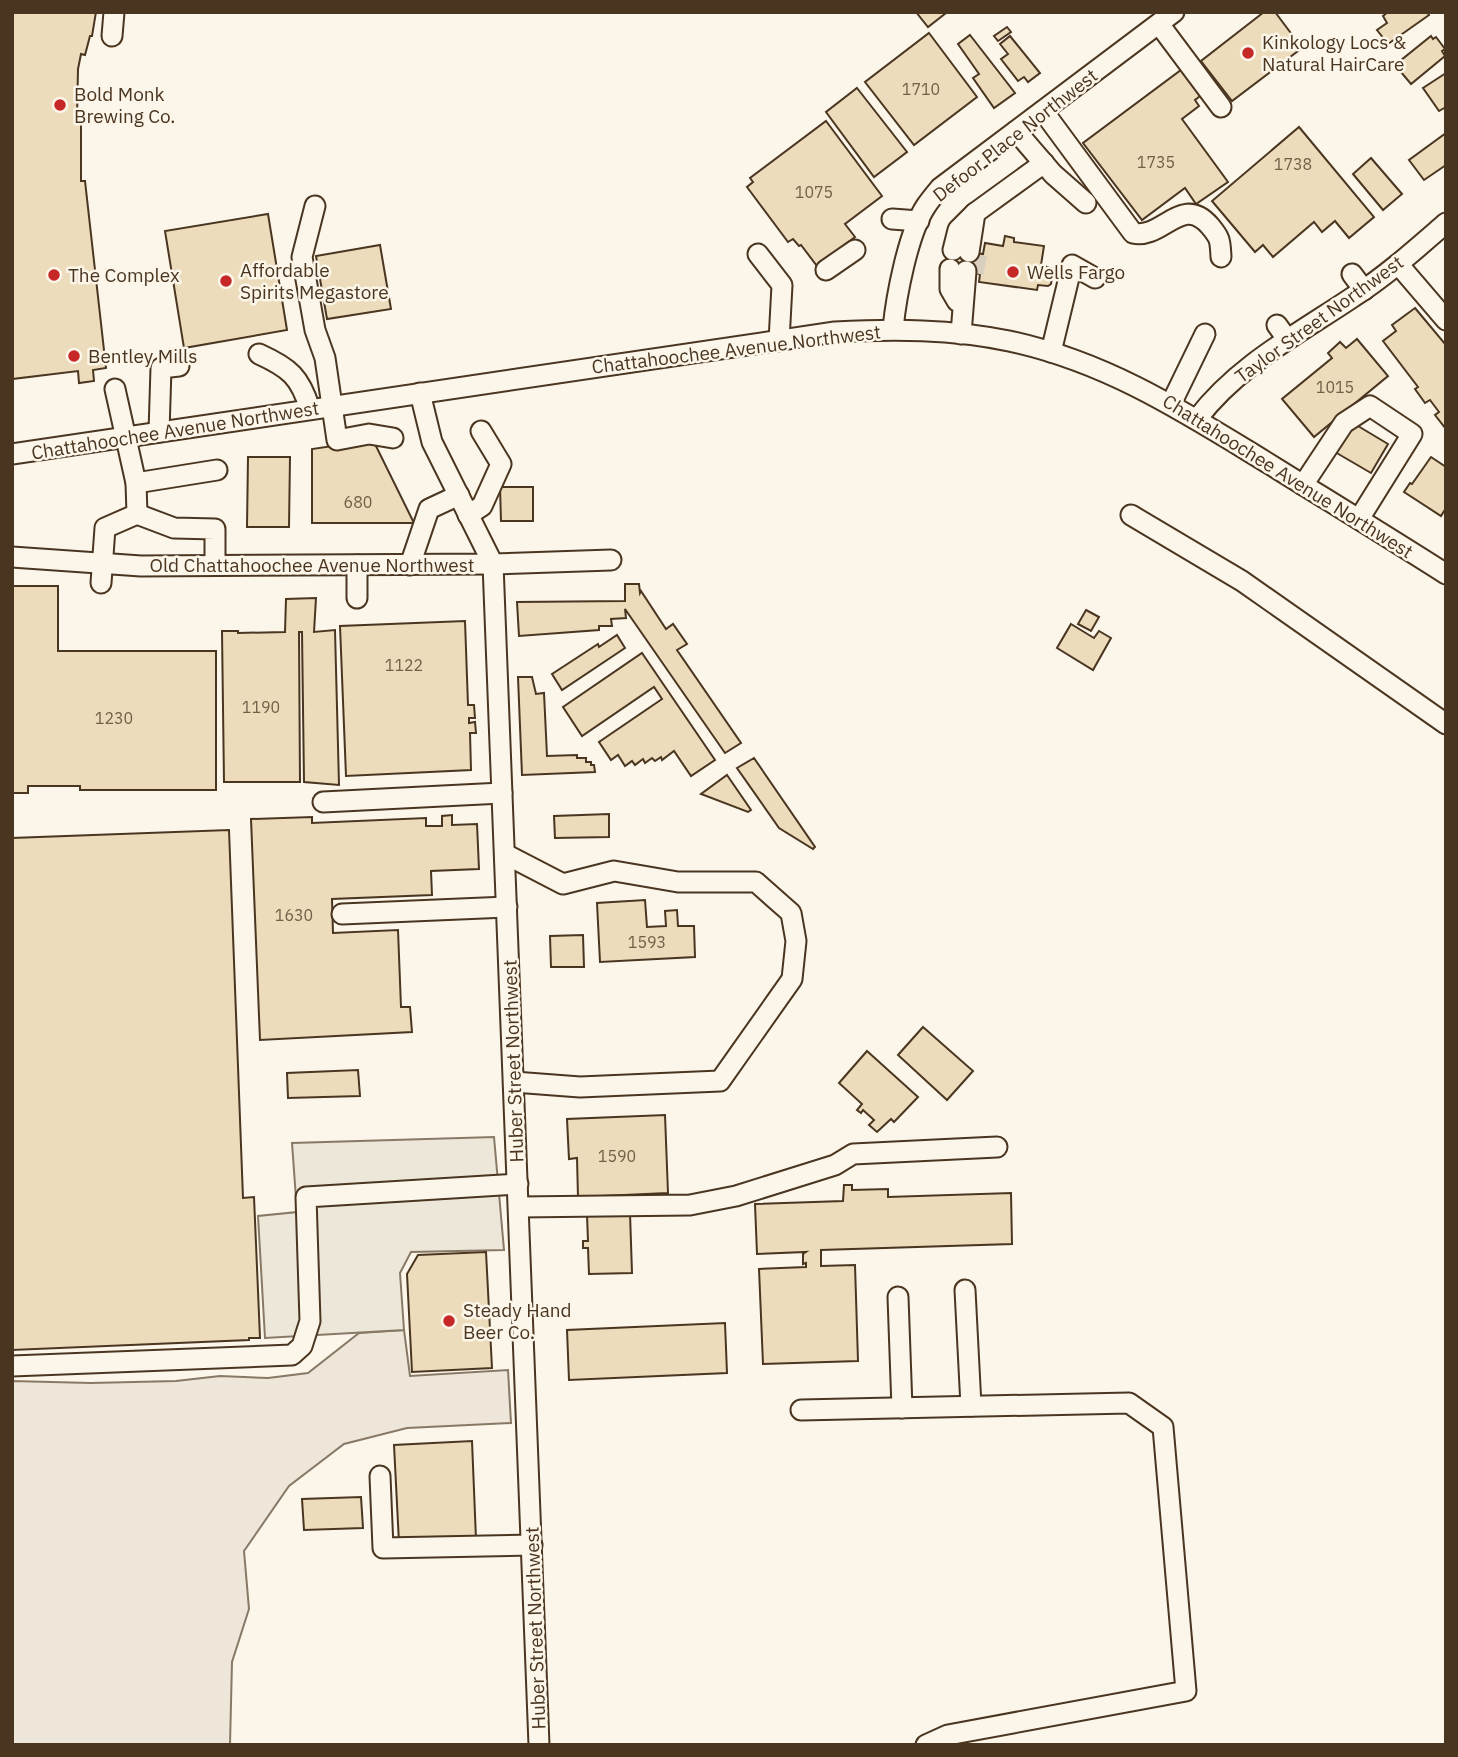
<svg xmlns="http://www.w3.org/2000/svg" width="1458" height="1757" font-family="'IBM Plex Sans',sans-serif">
<rect width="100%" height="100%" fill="#fbf6e9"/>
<polygon fill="#ede6d9" stroke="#887966" stroke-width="2" points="404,1330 410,1376 508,1370 511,1423 407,1428 344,1444 289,1486 244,1551 249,1609 232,1662 230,1745 12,1745 12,1381 91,1383 176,1381 220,1376 268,1378 308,1373 359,1333"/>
<polygon fill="#ede7d9" stroke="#887966" stroke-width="2" points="494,1137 504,1250 411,1252 400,1273 404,1330 265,1338 258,1216 297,1212 292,1143"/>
<g fill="#ecdcbc" stroke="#4a3520" stroke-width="2">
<polygon points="12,12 96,12 92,36 90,36 85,55 81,54 78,69 77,119 81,119 81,181 85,181 106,368 93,370 94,381 79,383 78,371 12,379"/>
<polygon points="916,12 946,12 946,13 928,27"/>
<polygon points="1264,12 1275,12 1302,48 1232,101 1201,61"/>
<polygon points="1388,12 1427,12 1429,15 1388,44 1377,30 1387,23 1383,16"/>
<polygon points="1007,27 1011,32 998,41 994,36"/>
<polygon points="929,33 977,97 914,145 865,82"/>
<polygon points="970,35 1015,93 994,108 973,78 979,74 958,44"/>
<polygon points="1010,36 1040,73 1028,82 1024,77 1018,81 1001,59 1008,54 1000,44"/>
<polygon points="1431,36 1433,39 1436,37 1445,49 1442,51 1445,56 1411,84 1395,65"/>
<polygon points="1185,67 1204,93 1195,100 1199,106 1182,119 1228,182 1196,204 1185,188 1142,220 1083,143"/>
<polygon points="1446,73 1446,107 1439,111 1423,88"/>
<polygon points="857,88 907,152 874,177 826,112"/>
<polygon points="826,121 882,196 845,224 855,237 817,266 801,245 799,246 793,239 788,242 747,187 753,182 750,178"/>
<polygon points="1299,127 1374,217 1349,238 1335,221 1322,232 1314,222 1273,257 1263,245 1255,252 1212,201"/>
<polygon points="1446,133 1446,165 1424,180 1409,160"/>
<polygon points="1371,158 1402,194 1383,210 1353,174"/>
<polygon points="268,214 287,330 184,348 165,231"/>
<polygon points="1005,236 1014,238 1014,242 1044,246 1041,265 1053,269 1051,284 1048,286 1038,285 1037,290 979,282 980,274 945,269 948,249 983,254 985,243 1003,246"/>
<polygon points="380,245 391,309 327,319 316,256"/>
<polygon points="1415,308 1446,345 1446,429 1435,415 1439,412 1430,400 1425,403 1415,389 1418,387 1383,341 1396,331 1392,325"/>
<polygon points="1357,339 1388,376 1314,437 1282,399 1332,358 1328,353 1340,342 1346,348"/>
<polygon points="1353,423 1388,444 1371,473 1335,452"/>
<polygon points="373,440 414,523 312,523 312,449"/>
<polygon points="248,457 290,457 289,527 247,527"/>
<polygon points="1431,457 1446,467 1446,508 1441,516 1404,492 1410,483 1412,484"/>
<polygon points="500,487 533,487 533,521 501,521"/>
<polygon points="625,584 639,584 640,593 641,591 666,629 673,624 687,644 677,650 741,743 725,753 625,609 626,618 611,619 612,626 599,626 599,630 519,636 517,602 625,601"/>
<polygon points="12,586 58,586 58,651 216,651 216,790 80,790 80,786 28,786 28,793 12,793"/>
<polygon points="316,598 314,632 335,630 339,785 304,782 302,632 299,632 300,782 224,782 222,631 238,631 238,633 285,632 286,599"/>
<polygon points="1086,610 1099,617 1091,631 1078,624"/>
<polygon points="465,621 468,705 474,705 475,718 469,718 469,723 475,722 476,733 470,733 471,770 346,776 340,626"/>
<polygon points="1071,624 1094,638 1099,631 1111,638 1093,670 1057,648"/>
<polygon points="617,635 625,648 562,690 552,674 598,644 599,647"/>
<polygon points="642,653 715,760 691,776 674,751 662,760 661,757 655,761 652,758 645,763 643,759 635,765 632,761 625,766 618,755 611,760 599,742 662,699 654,687 582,736 563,707"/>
<polygon points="518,677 532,677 536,694 544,693 547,756 577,755 577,758 586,758 586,762 591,762 591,765 594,765 595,772 522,775"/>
<polygon points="754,758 815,847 813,849 779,828 737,768"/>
<polygon points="727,775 751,810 748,812 701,794"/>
<polygon points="609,814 609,837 555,838 554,816"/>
<polygon points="452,815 452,825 477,824 479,869 431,871 432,895 332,899 333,933 398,930 401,1007 410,1007 412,1032 260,1040 251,819 312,817 312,823 426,818 426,826 442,826 442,816"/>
<polygon points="229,830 243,1198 254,1197 260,1338 249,1338 249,1340 12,1350 12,838"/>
<polygon points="645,900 647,927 666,926 665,911 677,910 678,926 694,926 695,957 600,962 597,903"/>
<polygon points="583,935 584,967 551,967 550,936"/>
<polygon points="923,1027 973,1071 947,1100 898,1055"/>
<polygon points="867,1051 918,1097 894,1122 891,1119 877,1132 869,1125 874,1120 863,1110 861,1113 857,1110 862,1104 839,1083"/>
<polygon points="358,1070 360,1096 288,1098 287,1073"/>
<polygon points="665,1115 668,1193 578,1197 577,1158 569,1159 567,1119"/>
<polygon points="844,1185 852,1185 852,1190 888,1189 888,1197 1011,1193 1012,1244 821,1250 821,1266 855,1265 858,1361 763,1364 759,1269 806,1267 806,1263 803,1264 803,1254 806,1252 757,1254 755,1204 843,1201"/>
<polygon points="630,1213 632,1273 589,1274 588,1248 583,1248 583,1241 588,1241 587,1215"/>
<polygon points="486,1252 492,1368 412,1372 407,1274 418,1255"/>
<polygon points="725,1323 727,1373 569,1380 567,1330"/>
<polygon points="472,1441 476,1539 399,1543 394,1445"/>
<polygon points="361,1497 363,1528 304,1530 302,1499"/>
</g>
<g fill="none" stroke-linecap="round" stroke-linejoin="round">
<polyline stroke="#d8cfc1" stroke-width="19" stroke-dasharray="19 10" stroke-linecap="butt" points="974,273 978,253"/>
<g stroke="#4a3520" stroke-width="23">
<g id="minor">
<polyline points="1159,24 1221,107"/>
<polyline points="112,36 114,12"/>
<path d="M1043 111 1133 233C1162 240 1182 193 1210 226 1221 239 1220 241 1221 257"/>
<polyline points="1016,131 1053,174 1086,203"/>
<polyline points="315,206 302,257 315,330 325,358 337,440 369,434 393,438"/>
<polyline points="892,219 919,221"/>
<polyline points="953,250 958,230 975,213"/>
<polyline points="969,252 975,213 1044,163"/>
<polyline points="758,254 782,285 779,341"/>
<polyline points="1398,264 1446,320"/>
<polyline points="950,269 950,289 957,301"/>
<polyline points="826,270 855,250"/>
<polyline points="1352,274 1364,290"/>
<polyline points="1277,325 1287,339"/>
<path d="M893 329C896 297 908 233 926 206 930 200 935 194 940 188L1174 12"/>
<polyline points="961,334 966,271"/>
<polyline points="1051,352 1072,265 1095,278"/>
<path d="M259 354C290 368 300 377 310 409"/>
<polyline points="420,393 432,442 493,564 539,1745"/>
<polyline points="1171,404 1205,334"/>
<path d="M1197 419C1238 365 1298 334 1353 297 1386 276 1416 249 1446 223"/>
<polyline points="159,432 161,368 179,366"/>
<path d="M12 454 835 332C894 329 951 329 1009 341 1108 362 1186 413 1271 465 1329 501 1388 537 1446 574"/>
<polyline points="136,483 217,470"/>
<polyline points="1303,485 1344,423 1370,406 1412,434 1359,519"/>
<polyline points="137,514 174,528 215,529 215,565"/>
<polyline points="468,515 482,506 501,464 481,431"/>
<polyline points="1131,515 1242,581 1446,724"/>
<polyline points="12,557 141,566 493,564 611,560"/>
<polyline points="410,565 429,509 459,495"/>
<polyline points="101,583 105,528 137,514 136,483 115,389"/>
<polyline points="357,598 357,565"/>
<polyline points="323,802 502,793"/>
<polyline points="505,854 563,884 614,871 678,882 756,882 791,913 796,941 792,979 720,1081 580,1087 514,1082"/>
<polyline points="342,914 507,907"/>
<polyline points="519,1207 690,1205 736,1196 835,1165 853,1154 997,1147"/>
<polyline points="965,1290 971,1406"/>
<polyline points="898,1297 902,1408"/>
<polyline points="12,1366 292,1355 302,1346 310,1321 306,1197 518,1184"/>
<polyline points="801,1410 1129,1403 1163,1427 1186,1691 948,1735 926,1745"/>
<polyline points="380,1476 383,1548 532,1545"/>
</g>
</g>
<use href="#minor" stroke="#fbf6e9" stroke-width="19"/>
</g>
<g fill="#c62828" stroke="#fbf6e9" stroke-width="2.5">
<circle cx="1248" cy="53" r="7"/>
<circle cx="60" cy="105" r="7"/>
<circle cx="1013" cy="272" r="7"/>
<circle cx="54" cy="275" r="7"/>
<circle cx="226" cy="281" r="7"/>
<circle cx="74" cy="356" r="7"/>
<circle cx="449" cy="1321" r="7"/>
</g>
<g text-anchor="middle" stroke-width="5" stroke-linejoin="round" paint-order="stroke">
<g font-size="16" fill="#725f47">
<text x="921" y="95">1710</text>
<text x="1156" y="168">1735</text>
<text x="1293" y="170">1738</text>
<text x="814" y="198">1075</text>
<text x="1335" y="393">1015</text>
<text x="358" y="508">680</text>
<text x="404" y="671">1122</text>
<text x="261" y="713">1190</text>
<text x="114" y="724">1230</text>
<text x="294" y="921">1630</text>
<text x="647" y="948">1593</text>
<text x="617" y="1162">1590</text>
</g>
<g font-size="19" fill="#4a3520" stroke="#fbf6e9" text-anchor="start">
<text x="1262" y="49">Kinkology Locs &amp;<tspan x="1262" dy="22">Natural HairCare</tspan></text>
<text x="74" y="101">Bold Monk<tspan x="74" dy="22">Brewing Co.</tspan></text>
<text x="240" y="277">Affordable<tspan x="240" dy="22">Spirits Megastore</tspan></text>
<text x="1027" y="279">Wells Fargo</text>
<text x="68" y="282">The Complex</text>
<text x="88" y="363">Bentley Mills</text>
<text x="463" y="1317">Steady Hand<tspan x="463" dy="22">Beer Co.</tspan></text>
</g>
<g font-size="19" fill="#4a3520" stroke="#fbf6e9">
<text transform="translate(1015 135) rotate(-38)" y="7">Defoor Place Northwest</text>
<text transform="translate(1319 319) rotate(-36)" y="7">Taylor Street Northwest</text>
<text transform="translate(736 349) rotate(-7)" y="7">Chattahoochee Avenue Northwest</text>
<text transform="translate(175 430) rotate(-9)" y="7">Chattahoochee Avenue Northwest</text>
<text transform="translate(1288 476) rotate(32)" y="7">Chattahoochee Avenue Northwest</text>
<text x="312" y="572">Old Chattahoochee Avenue Northwest</text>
<text transform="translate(513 1061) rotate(-92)" y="7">Huber Street Northwest</text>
<text transform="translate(535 1628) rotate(-92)" y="7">Huber Street Northwest</text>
</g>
</g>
<rect width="1458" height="1757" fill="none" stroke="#4a3520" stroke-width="28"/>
</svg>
